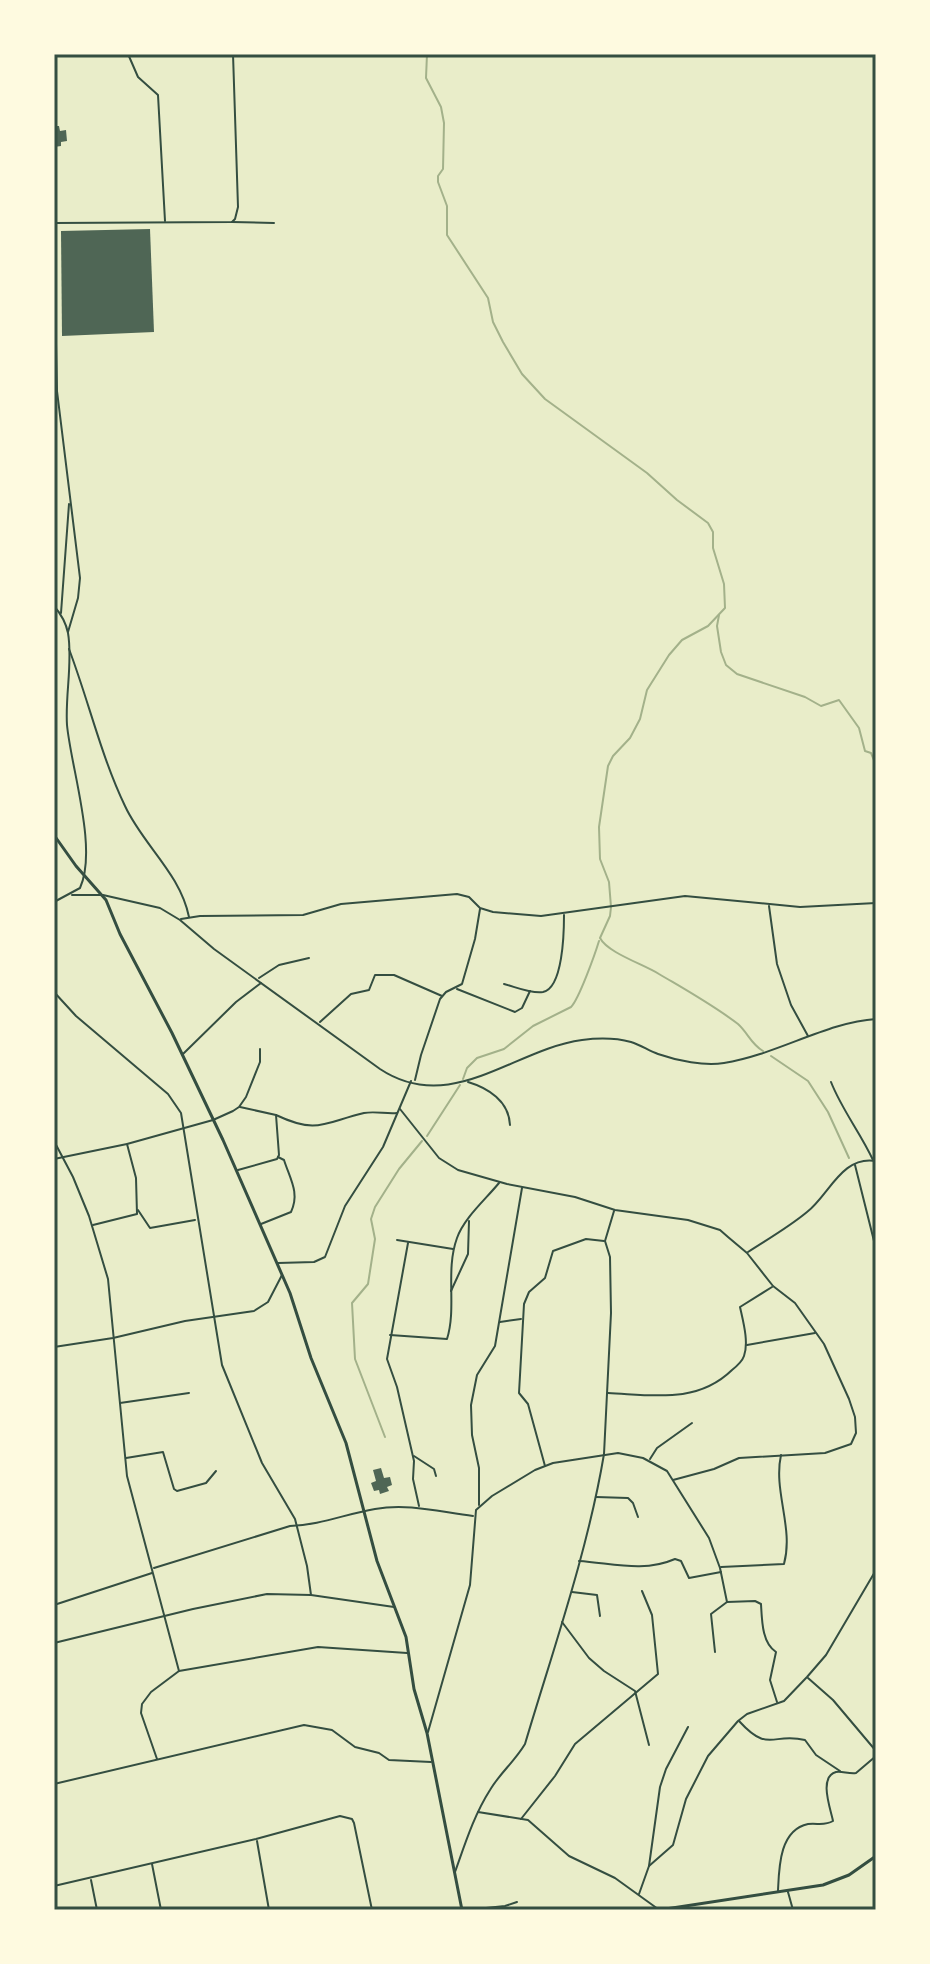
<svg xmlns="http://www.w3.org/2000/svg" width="930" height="1964" font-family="Cabin,sans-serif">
<rect width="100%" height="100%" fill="#e9edc9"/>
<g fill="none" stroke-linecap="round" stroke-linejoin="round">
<g stroke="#a3b18a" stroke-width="2">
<path d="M427 54 426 78 441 107 444 123 443 169 438 176V182L447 206V235L488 298 493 322 503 342 522 374 545 399 647 473 677 500 708 523 713 532V548L724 584 725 608 708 626 682 640 669 655 647 690 640 719 630 738 613 756 608 766 599 827 600 859 609 882 611 907 610 916 600 938C608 953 643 964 659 974 686 990 713 1005 738 1024 748 1033 751 1044 763 1051"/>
<polyline points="719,615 717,626 721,652 726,665 737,674 805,697 821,706 839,700 859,728 865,751 871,753 876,765"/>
<polyline points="771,1056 808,1081 828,1112 849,1158"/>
<path d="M463 1079 467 1068 477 1058 504 1049 533 1026 571 1007C579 999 595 954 599 941"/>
<polyline points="427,1136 460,1085"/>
<polyline points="385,1437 355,1359 352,1303 368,1284 375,1239 371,1219 375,1207 399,1169 422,1141"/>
</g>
</g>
<g fill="#4f6655">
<polygon points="54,126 59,126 60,131 66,130 67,141 61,142 61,146 54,147"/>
<polygon points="150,229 154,332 62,336 61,231"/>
<polygon points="381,1468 384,1478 390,1477 392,1485 387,1487 389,1491 380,1494 379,1490 374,1491 371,1483 376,1481 373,1470"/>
</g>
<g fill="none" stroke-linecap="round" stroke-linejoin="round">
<g stroke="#344e41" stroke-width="2">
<polyline points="128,54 138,77 158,95 165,221"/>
<polyline points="232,222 274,223"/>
<polyline points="54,223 232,222 235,219 238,207 233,54"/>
<polyline points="54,248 57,391 80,578 78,598 68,632"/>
<path d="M54 606C61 614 66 623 68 633 73 662 65 695 67 725 71 768 98 849 80 888L54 902"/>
<polyline points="61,613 69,504"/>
<path d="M69 649C89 702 101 756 125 806 143 845 180 873 189 917"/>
<path d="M72 895H103L160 908 180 920 214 949 380 1069C451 1116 514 1049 582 1040 598 1038 616 1038 631 1042 641 1045 649 1051 658 1054 678 1061 704 1066 724 1063 776 1055 827 1022 876 1019"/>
<polyline points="769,906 777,964 791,1005 808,1036"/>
<polyline points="181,919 200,916 303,915 341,904 457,894 469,897 480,908 493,912 541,916 685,896 800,907 876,903"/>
<polyline points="259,978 279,965 309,958"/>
<path d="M504 984C516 987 531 994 543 992 563 988 564 932 564 915"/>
<polyline points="457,989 515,1012 522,1008 530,991"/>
<polyline points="54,992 76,1016 168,1094 181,1113 222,1365 262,1463 295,1519 307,1566 311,1595"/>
<polyline points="320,1022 351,994 369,990 375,975 394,975 442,996"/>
<polyline points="183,1054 236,1002 261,983"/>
<polyline points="415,1080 421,1055 440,999 446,992 462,984 475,939 480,909"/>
<path d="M468 1082C488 1088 509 1101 510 1125"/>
<path d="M831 1082C842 1110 860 1132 873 1160"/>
<polyline points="400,1109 439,1158 458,1170 507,1184 575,1197 615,1210 688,1220 720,1230 728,1237 747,1253 773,1286 795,1303 824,1344 849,1399 855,1417 856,1433 851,1444 825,1453 739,1458 714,1469 673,1480"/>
<path d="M276 1115C318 1135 325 1122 364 1113 375 1111 386 1114 397 1113"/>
<polyline points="54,1141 73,1177 89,1216 108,1279 127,1476 179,1671"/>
<polyline points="54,1159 127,1144 213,1120 233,1111 239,1107 246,1097 260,1062 260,1049"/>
<polyline points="855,1165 874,1241"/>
<polyline points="238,1170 277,1159 279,1155 276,1115 240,1107"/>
<polyline points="138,1210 150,1228 195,1220"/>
<path d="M261 1224 291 1212C300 1193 290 1179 284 1160L278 1157"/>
<polyline points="93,1225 137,1214 136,1178 127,1144"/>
<polyline points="397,1240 453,1249"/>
<polyline points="408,1243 387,1359 397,1387 414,1461 413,1479 419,1506"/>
<path d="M748 1252C768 1239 789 1227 807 1212 829 1195 842 1155 876 1161"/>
<polyline points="278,1263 314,1262 325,1257 345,1206 383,1147 411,1081"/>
<polyline points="451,1291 468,1254 469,1221"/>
<polyline points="500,1322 521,1319"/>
<path d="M390 1335 447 1339C457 1307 445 1271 457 1238 464 1218 485 1200 499 1183"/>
<polyline points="747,1345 815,1333"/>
<polyline points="54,1347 113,1338 185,1321 254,1311 268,1302 282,1275"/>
<path d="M608 1393C653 1395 697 1404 732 1370 737 1366 742 1362 744 1356 749 1342 743 1321 740 1307L772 1287"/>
<polyline points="120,1403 189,1393"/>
<polyline points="414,1456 434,1469 436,1476"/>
<polyline points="126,1458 163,1452 174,1489 177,1491 206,1483 216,1471"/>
<polyline points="650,1459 657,1448 692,1423"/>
<polyline points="545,1466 528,1404 519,1393 524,1304 529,1292 545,1278 553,1251 586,1239 604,1241"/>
<polyline points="596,1497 628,1498 633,1503 638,1517"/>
<polyline points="479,1505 479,1468 472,1435 471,1405 477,1375 495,1346 522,1188"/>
<path d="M579 1561C612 1563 643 1573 675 1559L681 1561 689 1578 721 1572"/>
<path d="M721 1567 784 1564C794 1528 773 1491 781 1455"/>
<path d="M154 1568 290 1526C321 1525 345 1514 375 1509 408 1503 440 1512 473 1516"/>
<polyline points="572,1592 597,1595 600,1616"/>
<path d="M727 1602 755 1601 761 1604C762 1621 762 1643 776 1652L770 1680 777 1702"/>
<polyline points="54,1605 152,1573"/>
<polyline points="562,1622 589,1658 604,1671 635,1691 649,1745"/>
<polyline points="54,1643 193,1609 267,1594 311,1595 394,1607"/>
<polyline points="808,1678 833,1700 876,1751"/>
<path d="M739 1721C769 1754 772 1732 805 1740L816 1755 840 1771"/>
<polyline points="428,1732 470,1585 476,1510 492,1496 535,1470 553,1463 618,1453 643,1458 667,1471 709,1538 720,1568 727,1602 711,1614 715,1652"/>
<polyline points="157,1759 141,1713 142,1704 151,1692 179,1671 318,1647 407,1653"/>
<polyline points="54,1784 304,1725 332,1730 355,1747 379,1753 389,1760 431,1762"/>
<polyline points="478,1812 528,1820 569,1856 615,1878 658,1909"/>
<polyline points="521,1819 555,1776 575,1744 658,1674 652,1615 642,1591"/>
<polyline points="257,1841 269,1910"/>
<polyline points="152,1864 161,1910"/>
<polyline points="649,1866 660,1787 666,1769 688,1727"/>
<path d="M455 1872C465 1844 474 1815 490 1790 500 1773 515 1761 525 1744 553 1650 588 1550 604 1454L611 1313 610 1257 605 1241 614 1211"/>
<polyline points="91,1880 97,1910"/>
<polyline points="54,1886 256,1839 340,1816 352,1819 354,1823 372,1910"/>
<path d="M778 1891C779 1869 779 1830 808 1824 818 1823 825 1826 833 1821 831 1810 818 1777 836 1772 842 1771 849 1774 856 1773L876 1756"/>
<polyline points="788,1892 793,1910"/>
<polyline points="639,1894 649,1866 673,1845 686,1799 708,1756 738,1721 747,1714 784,1701 807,1677 826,1655 876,1570"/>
<polyline points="467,1910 505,1906 517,1902"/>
</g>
<g stroke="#344e41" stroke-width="3">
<polyline points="54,835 76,866 106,900 120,934 172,1033 223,1140 290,1293 311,1358 346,1443 377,1561 406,1637 414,1689 427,1733 462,1910"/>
<polyline points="659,1910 823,1885 849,1875 876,1856"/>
</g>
</g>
<rect width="930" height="1964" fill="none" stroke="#fefae0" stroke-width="112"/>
<rect x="56" y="56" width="818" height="1852" fill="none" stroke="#344e41" stroke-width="3"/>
</svg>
